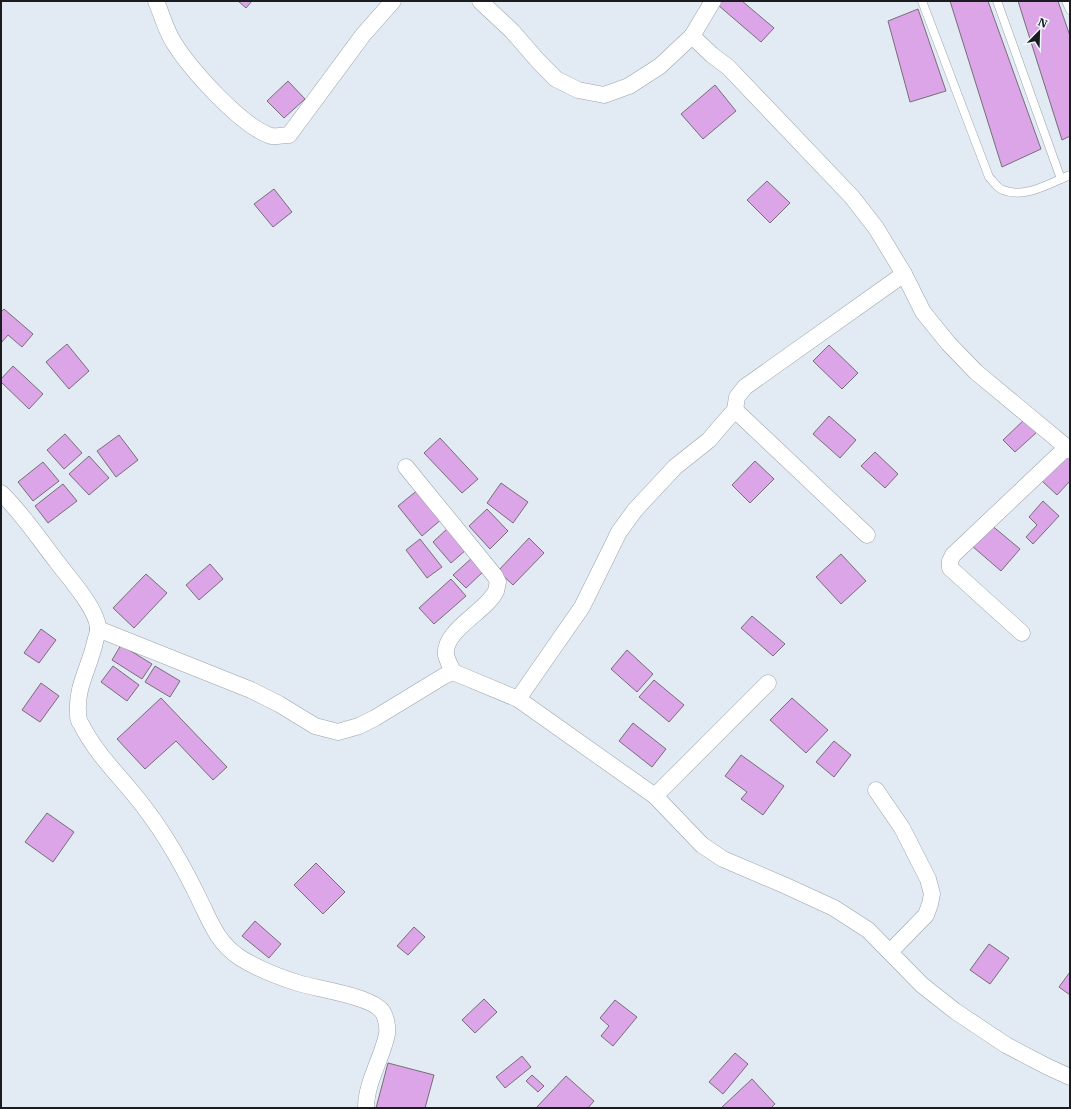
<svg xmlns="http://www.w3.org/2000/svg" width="1071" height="1109" font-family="'IBM Plex Serif',serif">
<rect width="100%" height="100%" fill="#e2eaf3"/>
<g fill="#dba5e7" stroke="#766f77">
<polygon points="238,1 252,1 246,8"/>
<polygon points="722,1 742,1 774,28 761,42 718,5"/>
<polygon points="950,1 988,1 1041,149 1002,167"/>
<polygon points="1018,1 1058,1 1070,36 1070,136 1062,140"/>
<polygon points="918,9 946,91 910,102 888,21"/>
<polygon points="288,81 305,99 284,118 267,101"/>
<polygon points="715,85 736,111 703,139 681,114"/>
<polygon points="767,181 790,203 770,223 747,200"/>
<polygon points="274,189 292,212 273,227 254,204"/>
<polygon points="4,309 33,334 22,347 8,335 1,343 1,312"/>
<polygon points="67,344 89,371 69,389 46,362"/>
<polygon points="829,345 858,373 842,389 813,361"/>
<polygon points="13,366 43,394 29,409 1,382 1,379"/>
<polygon points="829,416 856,440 840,458 813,434"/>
<polygon points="1025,419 1037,432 1015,452 1003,440"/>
<polygon points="65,434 82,453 64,469 47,450"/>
<polygon points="119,435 138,460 116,477 97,451"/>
<polygon points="440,438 478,479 462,493 424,453"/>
<polygon points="875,452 898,474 885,488 861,466"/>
<polygon points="1067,454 1070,456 1070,481 1057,495 1042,481"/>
<polygon points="89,456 109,478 89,495 69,474"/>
<polygon points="755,461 774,479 750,503 732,485"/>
<polygon points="43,462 59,481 33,501 18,482"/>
<polygon points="501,483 528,502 513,523 487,503"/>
<polygon points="63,484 77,501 48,523 35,506"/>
<polygon points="419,489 443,518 422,536 398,506"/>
<polygon points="1043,501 1059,516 1033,544 1026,537 1037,525 1029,517"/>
<polygon points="487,509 508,531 490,549 469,526"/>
<polygon points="990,524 1020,549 1001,571 972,546"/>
<polygon points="448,528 467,549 451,563 433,542"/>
<polygon points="529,538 544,553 513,585 498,571"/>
<polygon points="420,539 442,567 427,578 406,550"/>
<polygon points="841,554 866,581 841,604 816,577"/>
<polygon points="473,557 485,570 466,588 453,575"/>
<polygon points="210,564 223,579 199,600 186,585"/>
<polygon points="146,574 167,593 134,628 113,608"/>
<polygon points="451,579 466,596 434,624 419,608"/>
<polygon points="752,616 785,644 773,656 741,628"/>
<polygon points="41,629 56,640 39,663 24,653"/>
<polygon points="121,645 152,664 142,679 112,660"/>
<polygon points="627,650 653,674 637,692 611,669"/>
<polygon points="113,666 139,685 127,701 101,682"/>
<polygon points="155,666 180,681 170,697 145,682"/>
<polygon points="654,680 684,705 669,722 639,697"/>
<polygon points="41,683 59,696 40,722 22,710"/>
<polygon points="161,698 227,767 213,780 176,741 145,769 117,739"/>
<polygon points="792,698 828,730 806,753 770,720"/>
<polygon points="633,723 666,749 652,767 619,741"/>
<polygon points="834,741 851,755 834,777 816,762"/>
<polygon points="741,755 784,786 763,815 741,799 747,792 725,776"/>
<polygon points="47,813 74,832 53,862 25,842"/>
<polygon points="316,863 345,892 323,914 294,885"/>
<polygon points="255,921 281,944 269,958 242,936"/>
<polygon points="414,927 425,937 408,955 397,946"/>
<polygon points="989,944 1009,958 990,984 970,970"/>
<polygon points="1070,972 1070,995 1059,987"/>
<polygon points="484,999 497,1012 475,1033 462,1020"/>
<polygon points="615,1000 637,1017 613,1046 601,1036 609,1026 600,1018"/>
<polygon points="735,1053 748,1064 723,1094 709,1082"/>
<polygon points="522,1056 531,1067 505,1088 496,1077"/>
<polygon points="388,1063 434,1075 425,1108 376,1108"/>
<polygon points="532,1075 544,1086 538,1092 526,1081"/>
<polygon points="566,1076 594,1101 588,1108 536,1108"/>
<polygon points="752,1079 775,1104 771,1108 721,1108"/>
</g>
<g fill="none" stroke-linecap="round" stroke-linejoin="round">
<g stroke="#9ba2aa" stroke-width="9">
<g id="service">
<path d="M922 1 989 177C993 181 998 189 1003 190 1025 199 1050 183 1070 175"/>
<polyline points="997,1 1061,179"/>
<polyline points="1066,1 1070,10"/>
</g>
</g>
<g stroke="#9ba2aa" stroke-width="17">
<g id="minor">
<path d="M156 1C162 15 166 31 174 43 191 70 241 126 271 136 276 137 283 135 289 135L363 35 393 1"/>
<polyline points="480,1 512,31 539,62 556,79 578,90 604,95 629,86 660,66 692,36 713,1"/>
<polyline points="692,36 712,55 728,67 852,197 876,228 904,274 923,312 948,343 976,372 1070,450"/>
<polyline points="735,410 867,535"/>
<path d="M406 467 495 576 498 582C497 585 497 588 496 591 486 612 443 630 446 655 447 660 451 667 453 672"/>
<path d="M1 493C23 514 39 539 57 562 69 578 96 608 98 627 99 632 96 637 95 642 90 666 76 687 78 712 78 717 78 720 81 724 97 756 123 779 144 807 167 837 186 871 202 905 212 926 219 943 239 957 256 968 279 977 298 983 317 989 371 996 382 1011 386 1016 388 1028 387 1034 382 1059 366 1082 366 1108"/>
<polyline points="98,629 251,690 279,704 315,726 338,732 359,726 375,718 444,676 453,672 518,699 655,796 702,845 723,859 784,885 834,908 868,930 922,985 955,1011 1006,1045 1046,1066 1070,1077"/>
<polyline points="1022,633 950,568 950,561 953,555 1067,447"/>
<polyline points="518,699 582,607 619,532 635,510 675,467 709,440 720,427 735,410 737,397 745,387 904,274"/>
<polyline points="876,790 902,828 928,879 932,894 930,904 926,915 890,952"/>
<polyline points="655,796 768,683"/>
</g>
</g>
<use href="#service" stroke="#fff" stroke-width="8"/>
<use href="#minor" stroke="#fff" stroke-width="16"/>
</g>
<rect width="1071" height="1109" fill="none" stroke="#1a1c1f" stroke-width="4"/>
<g transform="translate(1039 32) rotate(23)" stroke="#f1f7fe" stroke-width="3" paint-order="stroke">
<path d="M0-3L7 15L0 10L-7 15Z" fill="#1a1c1f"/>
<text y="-6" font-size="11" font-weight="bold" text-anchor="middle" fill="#1a1c1f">N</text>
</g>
</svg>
